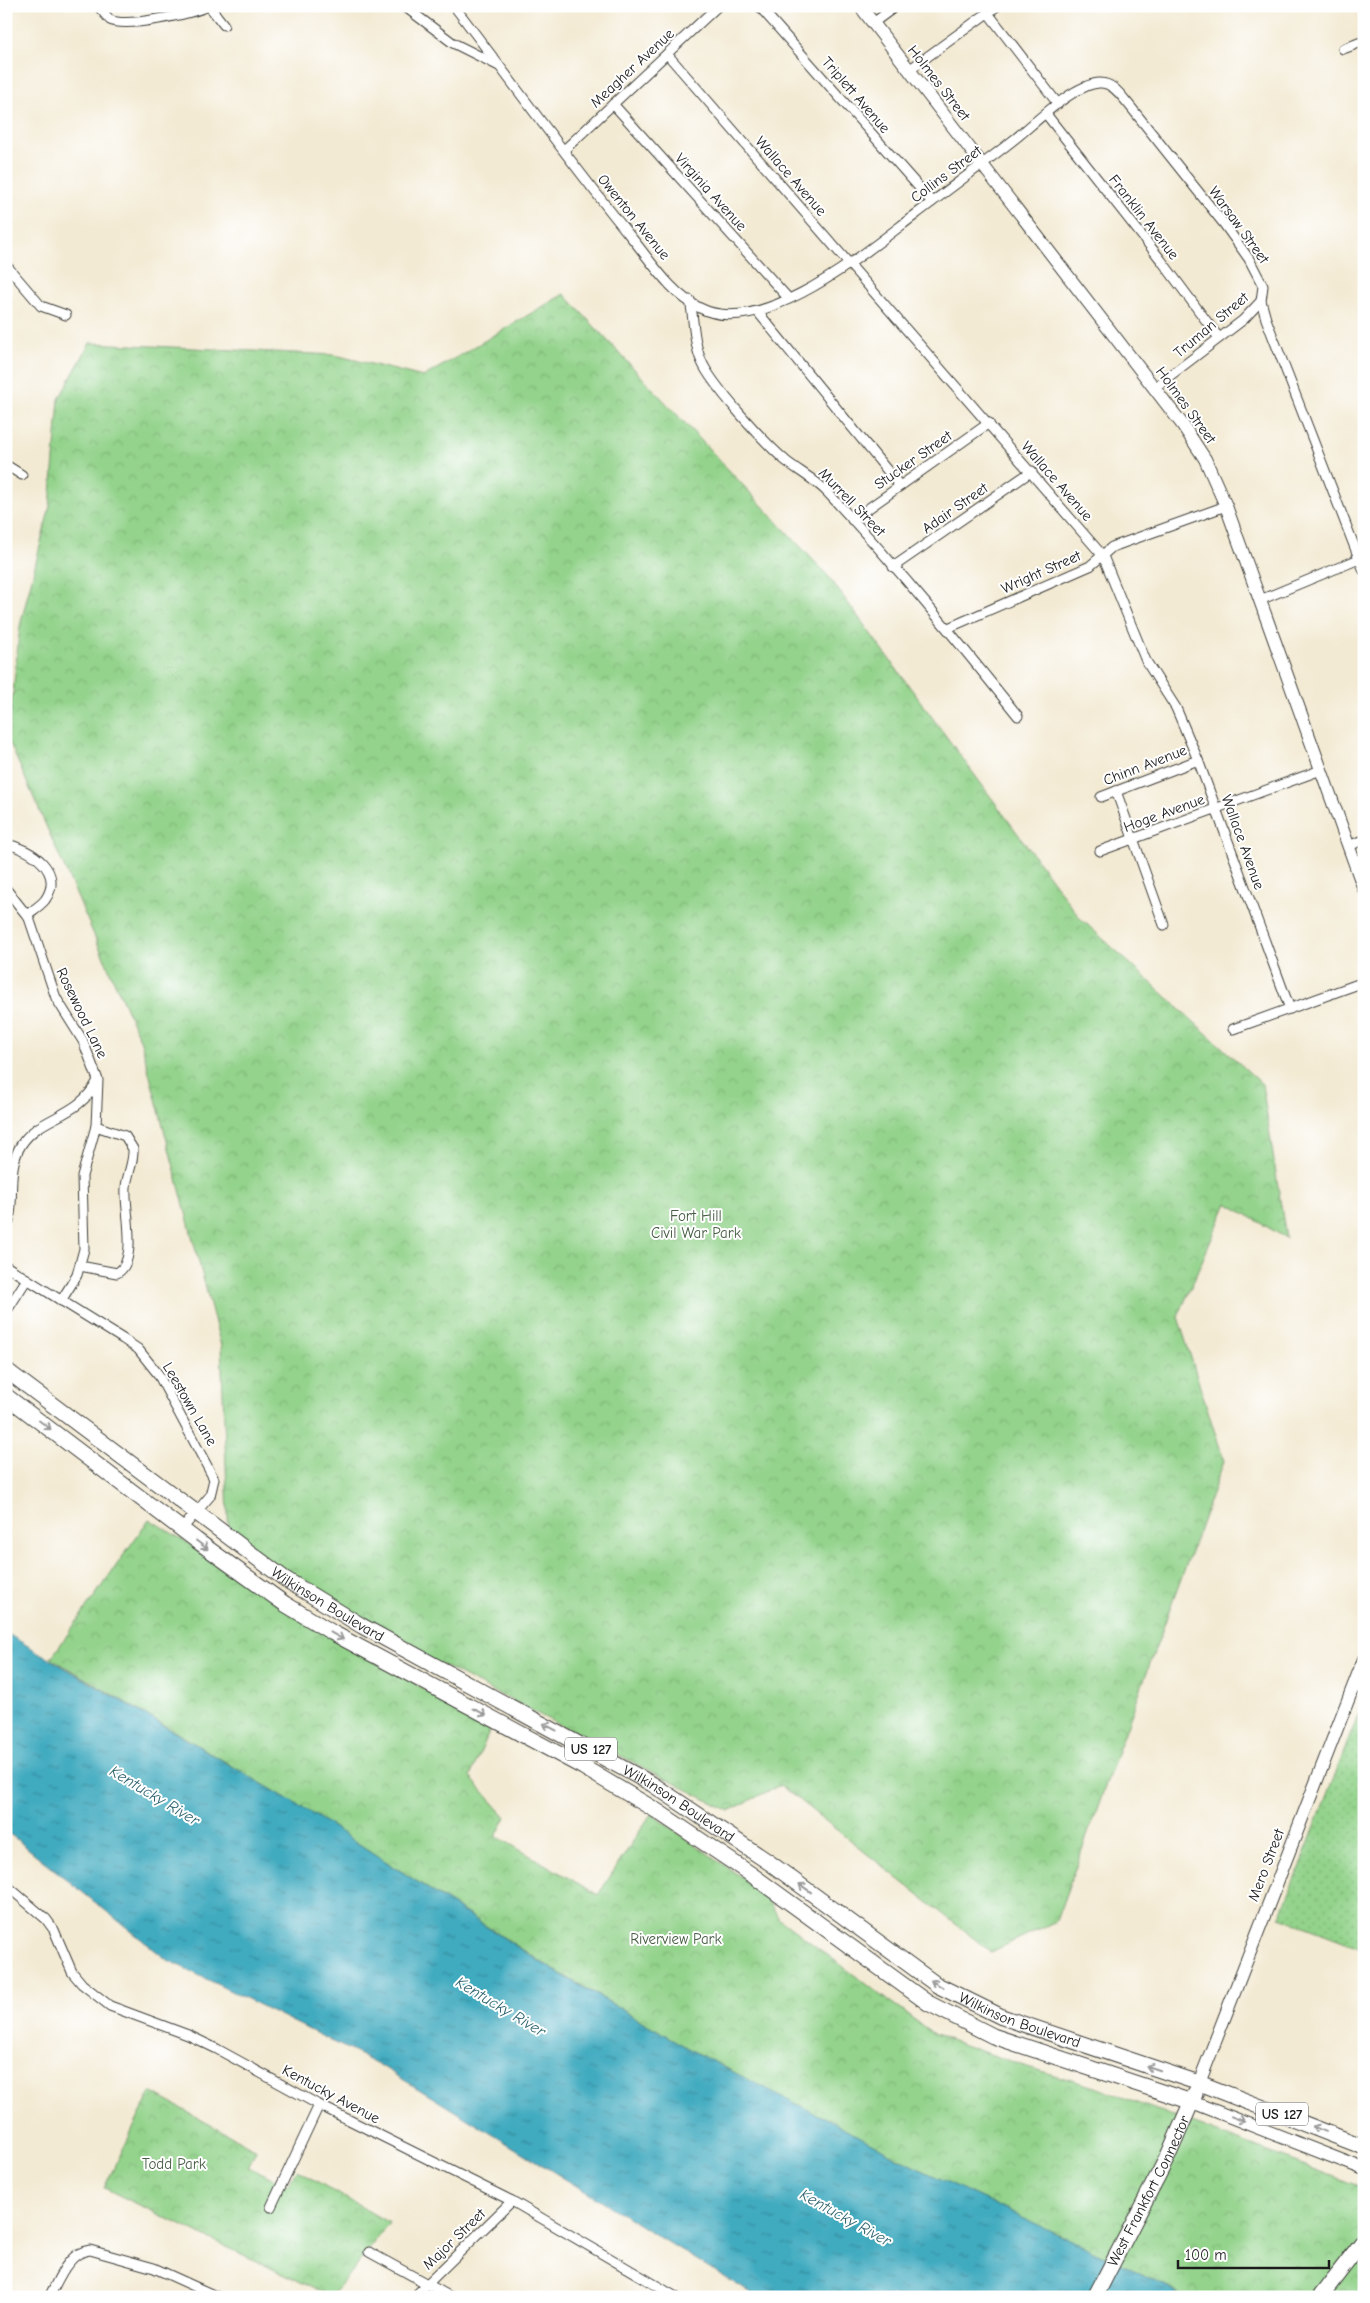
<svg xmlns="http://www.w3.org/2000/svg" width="1370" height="2303" font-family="'Comic Neue',sans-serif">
<defs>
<pattern id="grass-dots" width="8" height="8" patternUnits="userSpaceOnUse" patternTransform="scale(1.25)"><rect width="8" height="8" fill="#93d38b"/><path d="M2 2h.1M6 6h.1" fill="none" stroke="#7eb577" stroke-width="1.8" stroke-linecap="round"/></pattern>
<pattern id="park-crowns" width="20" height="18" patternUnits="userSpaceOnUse" patternTransform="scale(1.25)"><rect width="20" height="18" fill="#93d38b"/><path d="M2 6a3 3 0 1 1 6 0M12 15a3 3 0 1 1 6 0" fill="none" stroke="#7eb577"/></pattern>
<pattern id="water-ripples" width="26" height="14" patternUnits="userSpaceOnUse" patternTransform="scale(1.25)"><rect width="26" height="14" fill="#40aabf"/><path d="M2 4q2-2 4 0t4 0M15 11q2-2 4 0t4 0" fill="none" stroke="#358a9a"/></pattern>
</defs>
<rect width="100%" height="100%" fill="#fff"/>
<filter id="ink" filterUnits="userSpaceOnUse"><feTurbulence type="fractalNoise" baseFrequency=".02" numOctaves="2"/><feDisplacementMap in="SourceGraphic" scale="10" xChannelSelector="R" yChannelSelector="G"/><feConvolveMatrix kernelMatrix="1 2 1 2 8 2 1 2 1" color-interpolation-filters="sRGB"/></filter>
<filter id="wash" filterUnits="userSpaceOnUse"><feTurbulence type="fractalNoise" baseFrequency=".0096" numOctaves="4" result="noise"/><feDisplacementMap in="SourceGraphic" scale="20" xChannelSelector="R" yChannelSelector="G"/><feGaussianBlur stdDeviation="1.12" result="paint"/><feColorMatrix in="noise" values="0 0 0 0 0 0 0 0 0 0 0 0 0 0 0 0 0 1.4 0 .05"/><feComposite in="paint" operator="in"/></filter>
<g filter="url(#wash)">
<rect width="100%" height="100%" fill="#f3ead3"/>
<polygon fill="url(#grass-dots)" stroke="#587854" points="1362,1705 1364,1706 1364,1949 1280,1917"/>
<g fill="url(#park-crowns)" stroke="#587854">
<polygon points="564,294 828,576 1080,918 1262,1084 1286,1238 1227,1203 1178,1317 1224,1461 1056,1921 991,1952 780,1785 729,1811 347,1617 229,1539 221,1346 141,1042 8,739 20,626 50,506 59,399 90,343 335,355 423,377"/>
<polygon points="149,1519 490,1730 470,1777 506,1817 496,1836 598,1895 651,1814 763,1892 779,1919 935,2035 1024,2066 1098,2088 1364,2188 1364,2297 1183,2297 1155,2280 909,2164 848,2130 698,2054 551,1968 308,1811 51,1658"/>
<polygon points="151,2092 256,2150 248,2167 288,2185 297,2170 389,2223 331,2297 104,2188"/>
</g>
<polygon fill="url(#water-ripples)" stroke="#2e636e" points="6,1633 308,1811 550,1968 698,2054 848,2130 909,2164 1155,2280 1182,2297 757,2297 378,2064 166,1959 6,1831"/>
</g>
<g filter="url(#ink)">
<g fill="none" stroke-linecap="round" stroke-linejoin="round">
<g stroke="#3c3b37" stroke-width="11">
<g id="minor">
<path d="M98 6 110 20C126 28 191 14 208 6"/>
<polyline points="209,6 224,25"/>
<polyline points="404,6 453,43 499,66"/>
<path d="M454 6C513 83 570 162 631 237 651 261 671 294 700 308 762 340 868 250 915 215 949 189 983 164 1016 138 1036 122 1073 85 1099 83 1113 82 1122 97 1130 106L1224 224 1249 259 1263 286 1261 301 1266 319 1364 571"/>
<polyline points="759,6 932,202"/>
<polyline points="988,13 1058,104"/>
<polyline points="873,23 896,6"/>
<polyline points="1343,49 1364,41"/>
<polyline points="667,54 1103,556 1146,661 1176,708 1198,760 1290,1009"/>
<polyline points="909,70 997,6"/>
<polyline points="613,104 789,299"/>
<polyline points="1046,114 1161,260 1219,338"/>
<polyline points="564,150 718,6"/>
<polyline points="6,265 41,306 66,315"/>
<path d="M690 300C694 319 693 342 701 360 711 385 765 443 786 461 800 472 816 480 828 493 895 564 957 640 1018 716"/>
<polyline points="757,311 900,486"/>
<polyline points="1154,388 1243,320 1261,301"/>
<polyline points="6,465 22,475"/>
<polyline points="852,520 989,423"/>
<polyline points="893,567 1032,471"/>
<polyline points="1260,600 1364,557"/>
<polyline points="948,628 1090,566 1112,547 1226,506"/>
<polyline points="1116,791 1164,925"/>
<polyline points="1101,797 1198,760"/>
<path d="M6 844C32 849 65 872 45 900 40 906 33 910 27 915"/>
<polyline points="1348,846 1364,840"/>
<polyline points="1100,851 1321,770"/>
<polyline points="6,889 29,918 56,998 83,1041 98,1080 96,1126 82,1176 84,1249 77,1275 61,1301"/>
<polyline points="1233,1029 1364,982"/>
<path d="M6 1231C17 1201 5 1171 21 1145 39 1116 78 1118 97 1082"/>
<polyline points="6,1266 123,1339 138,1349 158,1374 214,1479 210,1496 182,1529"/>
<path d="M80 1266 117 1273C139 1261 124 1209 126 1187 127 1175 134 1162 133 1149L125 1136 96 1126"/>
<polyline points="6,1312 27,1279"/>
<polyline points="1354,1684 1364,1691"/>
<polyline points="6,1885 46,1919 54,1930 72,1972 82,1984 110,2006 188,2035 217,2049 319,2105 512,2201 676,2297"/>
<polyline points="271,2207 319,2105"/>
<polyline points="369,2252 451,2297"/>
<path d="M49 2297C59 2279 68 2252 90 2250L154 2268 218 2297"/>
<polyline points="414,2297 512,2201"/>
</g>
</g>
<g stroke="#3c3b37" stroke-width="14">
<g id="secondary">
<polyline points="860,6 1182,424 1205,459 1226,506 1364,889"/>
<polyline points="1199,2083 1364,1659"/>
<polyline points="1192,2102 1364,2169"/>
</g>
</g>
<g stroke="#3c3b37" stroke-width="17">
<g id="trunk">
<path id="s1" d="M6 1370 285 1579 362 1626 652 1784 770 1863 937 1985 1002 2017 1199 2083 1364 2147"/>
<polyline points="6,1396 196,1540 285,1604 333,1633 583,1767 657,1811 752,1875 928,2003 993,2036 1192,2102"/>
<path id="s2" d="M1095 2297 1168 2156 1195 2094"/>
<polyline points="1320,2297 1364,2240"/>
</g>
</g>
<use href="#minor" stroke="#fff" stroke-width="9"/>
<use href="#secondary" stroke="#fff" stroke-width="12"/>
<use href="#trunk" stroke="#fff" stroke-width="15"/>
</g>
<defs><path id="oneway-shaft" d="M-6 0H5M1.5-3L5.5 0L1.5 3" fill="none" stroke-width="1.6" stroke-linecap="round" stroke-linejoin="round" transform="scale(1.25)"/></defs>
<g stroke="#999">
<use href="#oneway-shaft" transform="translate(45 1425) rotate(37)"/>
<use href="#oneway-shaft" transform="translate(202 1545) rotate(37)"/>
<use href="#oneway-shaft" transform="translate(337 1636) rotate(29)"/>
<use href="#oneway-shaft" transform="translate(480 1712) rotate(28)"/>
<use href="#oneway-shaft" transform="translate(550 1727) rotate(-152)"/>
<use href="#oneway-shaft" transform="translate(805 1888) rotate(-144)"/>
<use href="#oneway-shaft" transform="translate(937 1984) rotate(-149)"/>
<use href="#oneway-shaft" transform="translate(1153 2068) rotate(-162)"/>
<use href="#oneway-shaft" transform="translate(1238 2119) rotate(21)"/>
<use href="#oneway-shaft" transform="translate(1319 2129) rotate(-158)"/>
</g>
</g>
<g text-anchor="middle" stroke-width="4" stroke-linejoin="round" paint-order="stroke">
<g fill="#fff" stroke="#606060" stroke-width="1">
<rect x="565" y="1737.5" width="52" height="23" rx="4"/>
<rect x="1256" y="2102.5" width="52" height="23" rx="4"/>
</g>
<g font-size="14" font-weight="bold" fill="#1c1c1c">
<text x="591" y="1754">US 127</text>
<text x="1282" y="2119">US 127</text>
</g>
<g font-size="15" fill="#1c1c1c" stroke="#fff">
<text transform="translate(632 68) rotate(-43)" y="5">Meagher Avenue</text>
<text transform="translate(939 83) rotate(52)" y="5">Holmes Street</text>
<text transform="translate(856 95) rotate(49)" y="5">Triplett Avenue</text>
<text transform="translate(946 174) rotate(-37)" y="5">Collins Street</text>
<text transform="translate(791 176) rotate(49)" y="5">Wallace Avenue</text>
<text transform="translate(711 192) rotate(48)" y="5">Virginia Avenue</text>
<text transform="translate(634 217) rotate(51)" y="5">Owenton Avenue</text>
<text transform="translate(1144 217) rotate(52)" y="5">Franklin Avenue</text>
<text transform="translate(1239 225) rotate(54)" y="5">Warsaw Street</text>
<text transform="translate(1211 325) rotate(-40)" y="5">Truman Street</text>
<text transform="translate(1186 405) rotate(54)" y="5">Holmes Street</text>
<text transform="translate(913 460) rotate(-35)" y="5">Stucker Street</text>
<text transform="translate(1057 481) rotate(49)" y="5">Wallace Avenue</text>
<text transform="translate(852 502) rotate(46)" y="5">Murrell Street</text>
<text transform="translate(955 508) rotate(-35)" y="5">Adair Street</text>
<text transform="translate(1041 572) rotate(-24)" y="5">Wright Street</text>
<text transform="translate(1145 765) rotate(-21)" y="5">Chinn Avenue</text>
<text transform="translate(1164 813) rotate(-20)" y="5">Hoge Avenue</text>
<text transform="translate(1243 842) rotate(70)" y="5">Wallace Avenue</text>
<text transform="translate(82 1013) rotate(64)" y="5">Rosewood Lane</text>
<text transform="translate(190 1404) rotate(60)" y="5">Leestown Lane</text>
<text dy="5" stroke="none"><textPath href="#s1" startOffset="398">Wilkinson Boulevard</textPath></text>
<text dy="5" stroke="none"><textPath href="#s1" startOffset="802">Wilkinson Boulevard</textPath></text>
<text transform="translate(1266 1865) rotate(-69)" y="5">Mero Street</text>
<text dy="5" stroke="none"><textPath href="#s1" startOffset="1208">Wilkinson Boulevard</textPath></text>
<text transform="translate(331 2094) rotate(28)" y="5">Kentucky Avenue</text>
<text dy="5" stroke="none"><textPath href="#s2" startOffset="119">West Frankfort Connector</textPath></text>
<text transform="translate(454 2239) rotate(-44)" y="5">Major Street</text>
</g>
<g font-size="15" fill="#465c43" stroke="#fff">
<text x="696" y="1221">Fort Hill<tspan x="696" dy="17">Civil War Park</tspan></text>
<text x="676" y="1944">Riverview Park</text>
<text x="174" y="2169">Todd Park</text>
</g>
<g font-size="16" font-style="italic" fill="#2e636e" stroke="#fff">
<text transform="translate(155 1795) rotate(31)" y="6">Kentucky River</text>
<text transform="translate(501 2006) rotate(31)" y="6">Kentucky River</text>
<text transform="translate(846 2217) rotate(29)" y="6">Kentucky River</text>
</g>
</g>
<rect width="1370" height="2303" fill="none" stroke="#fff" stroke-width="25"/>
<path d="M1178 2260v8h151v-8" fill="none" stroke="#1c1c1c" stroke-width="2.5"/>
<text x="1185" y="2260" font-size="15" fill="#1c1c1c" stroke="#ffffff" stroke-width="4" paint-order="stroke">100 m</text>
</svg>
